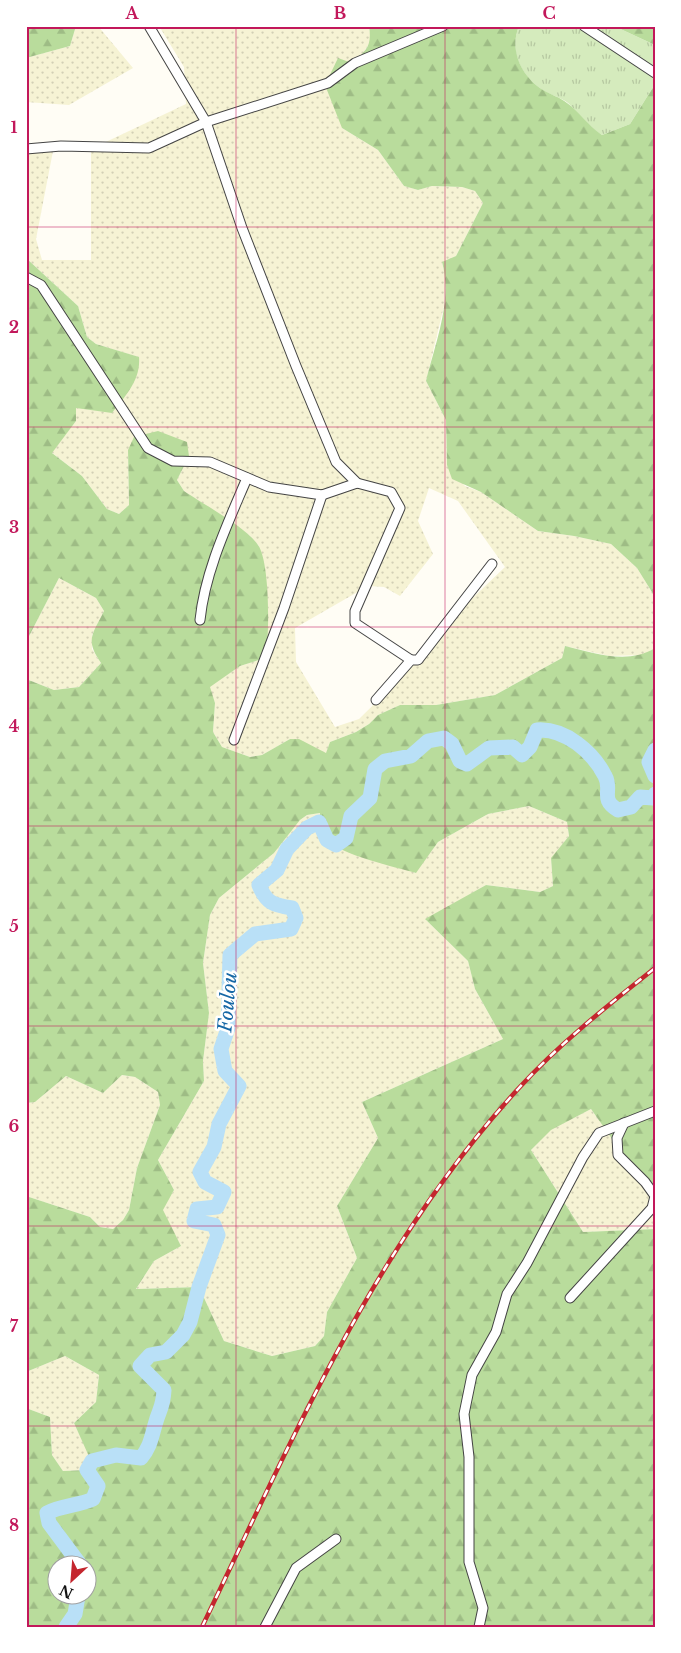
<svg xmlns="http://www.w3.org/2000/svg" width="681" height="1653" font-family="'Libre Baskerville',serif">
<defs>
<pattern id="farmland-dots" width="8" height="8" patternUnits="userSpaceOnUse" patternTransform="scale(1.25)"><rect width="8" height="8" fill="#f6f3d4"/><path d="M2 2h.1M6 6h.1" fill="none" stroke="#d2cfb5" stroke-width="1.8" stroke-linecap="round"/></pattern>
<pattern id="grass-tufts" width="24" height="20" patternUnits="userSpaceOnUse" patternTransform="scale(1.25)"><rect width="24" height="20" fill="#d5ebbd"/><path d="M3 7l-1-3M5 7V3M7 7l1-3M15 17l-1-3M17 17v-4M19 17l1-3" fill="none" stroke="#b6c8a1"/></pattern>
<pattern id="forest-firs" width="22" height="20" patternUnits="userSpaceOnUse" patternTransform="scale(1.25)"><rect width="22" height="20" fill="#b9dc9c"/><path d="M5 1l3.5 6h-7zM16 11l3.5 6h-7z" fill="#9ebc85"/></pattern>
</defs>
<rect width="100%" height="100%" fill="#fffdf5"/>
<g fill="url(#farmland-dots)" fill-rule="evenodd">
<polygon points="76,26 98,26 133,68 69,105 26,102 26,58 70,46"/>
<path d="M159 26H369L371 41 363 53 352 63 342 128 378 150 404 186 418 190 432 186 462 187 475 191 483 203 456 256 442 263 446 276 444 306 426 381 446 420 447 465 465 486 481 492 538 531 574 536 611 544 637 568 655 597V648L644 655 609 656 565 646 562 658 495 695 436 705H400L378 715 369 724 356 732 330 742 326 754 290 739 262 755 250 757 222 747 213 732 215 703 209 687 240 666 265 658 259 546 249 535 184 491 177 480 189 456 128 450 129 505 119 514 107 509 82 476 51 452 76 421V408L138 357 96 344 87 337 78 306 26 258V153L53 151 36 239 42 260H91V149L186 104 184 67ZM429 488 458 501 505 567 457 613 429 650 359 719 335 727 296 662 295 628 368 586 384 587 400 596 433 554 418 521Z"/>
<polygon points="59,578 96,598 104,611 92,635 92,649 101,663 79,687 54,690 26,679 26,642"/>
<polygon points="529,806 567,822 569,836 551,859 553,886 540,892 486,885 426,920 468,961 475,989 503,1039 362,1102 378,1138 337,1206 357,1258 327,1312 324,1336 315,1346 272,1356 224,1341 199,1287 136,1289 154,1261 181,1246 162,1210 174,1190 158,1160 204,1081 203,1061 209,1013 203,963 210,915 219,898 274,853 300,820 307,815 320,813 415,873 438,842 488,814"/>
<polygon points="122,1075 135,1077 158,1092 160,1105 137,1168 129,1210 123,1220 113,1229 100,1227 90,1217 26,1196 26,1103 35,1102 66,1076 103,1093"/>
<polygon points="591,1109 655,1200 655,1229 583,1232 531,1150 550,1130"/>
<polygon points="65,1356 99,1375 96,1402 74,1423 92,1461 87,1470 63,1471 52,1455 50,1417 26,1408 26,1372"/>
</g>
<path fill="url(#grass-tufts)" d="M519 26H614L655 45V84L630 124 602 135C588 126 580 114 568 103 561 97 549 95 541 89 520 74 509 50 519 26Z"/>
<g fill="url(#forest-firs)" fill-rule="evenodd">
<polygon points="26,26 76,26 70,46 26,58"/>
<path d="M369 26H519C509 50 521 76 543 90 551 95 560 97 567 103 580 112 587 125 602 135L630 124 655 84V597L637 568 611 544 574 536 538 531 481 492 452 479 447 465 446 420 426 381C435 344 453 300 442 262L456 256 483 203 475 191 462 187 432 186 418 190 404 186 378 150 342 128 325 85 338 58 352 63C367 50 372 46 369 26Z"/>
<polygon points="614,26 655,26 655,45"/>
<path d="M26 258 78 306 87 337 96 344 139 357C141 380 125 396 112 413L76 408V421L52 453 82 476 107 509 119 514 129 505 128 450 134 437 158 431 187 442 189 456 177 480 184 491C203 504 246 527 258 545 270 561 270 639 265 658L240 666 210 687 215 703 213 732 222 747 250 757 262 755 290 739H299L326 753 330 742 356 732 369 724 378 715 400 705H436L495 695 562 658 565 646C594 653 628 665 655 648V1200L591 1109 551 1130 531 1150 583 1232 655 1229V1627H26V1459L28 1457 26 1456V1408L50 1417 52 1455 63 1471 87 1470 91 1461 74 1423 96 1402 99 1375 65 1356 26 1372V1196L90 1217 100 1227 113 1229 123 1220 129 1210 137 1168 160 1105 158 1092 135 1077 122 1075 103 1093 66 1076 35 1102 26 1103V679L54 690 79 687 101 663C85 640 92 635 104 611L96 598 59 578 26 642ZM529 806 567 822 569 836 551 858 553 886 540 892 486 885 425 919 468 961 475 989 503 1039 362 1102 378 1138 337 1206 357 1258 327 1312 324 1336 315 1346 272 1356 224 1341 199 1287 136 1289 154 1261 181 1246 163 1210 174 1190 158 1160 204 1081 203 1061 209 1013 203 963 210 915 219 898 274 853 300 820 307 815 320 813C319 822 322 832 327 839 339 855 396 867 416 873L438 842 488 814ZM58 1566H88V1596H58Z"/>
</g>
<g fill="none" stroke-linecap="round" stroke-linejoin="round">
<g stroke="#b9e0f7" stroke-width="15">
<polyline points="655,750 649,762 655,776"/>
<path d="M81 1566 49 1523 47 1513C61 1505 78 1506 93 1499L98 1486 87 1470 92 1461 116 1455 141 1458C150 1447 151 1439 155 1425 159 1409 163 1409 164 1390L140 1366 150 1355 166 1352 183 1335 190 1322 199 1287 218 1235 214 1225 194 1221 197 1209 217 1207 224 1192 205 1182 200 1172 214 1147 219 1124 239 1086 225 1071 221 1049 228 1028 230 955 255 934 291 929 296 918 292 908C273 905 266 903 259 885L277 870 287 849 307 828 319 822 327 840 336 845 346 838 351 816 370 798 375 769 385 761 411 756 428 741 444 738 452 744 460 761 467 764 489 748 513 747 522 755 530 747 537 730C565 728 593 752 605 776 613 790 599 799 618 810L631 807 640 797 653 798 655 794"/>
<polyline points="66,1627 75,1614 78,1596"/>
</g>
<g stroke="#444" stroke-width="11">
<g id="minor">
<polyline points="149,26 206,122 242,228 296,366 336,462 357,483 391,492 400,508 355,611 355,623 411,660"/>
<polyline points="584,26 655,73"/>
<polyline points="26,149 61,146 149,148 206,122 328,83 355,63 443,26"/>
<polyline points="26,277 41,285 148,448 173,461 210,462 269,487 322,495 357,483"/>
<path d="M200 620C205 571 228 523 247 478"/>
<polyline points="376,700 411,660 418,660 492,564"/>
<polyline points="234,740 284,608 322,495"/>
<polyline points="570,1298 652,1208 655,1196 645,1182 618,1155 617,1138 624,1123"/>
<polyline points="265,1627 296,1568 336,1539"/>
<polyline points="479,1627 483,1608 469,1562 469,1457 464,1414 472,1375 496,1332 507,1294 527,1263 583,1157 599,1133 655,1111"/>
</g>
</g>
<use href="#minor" stroke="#fff" stroke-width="9"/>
<g stroke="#c4262e" stroke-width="4.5">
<path id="rail" d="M202 1627C292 1440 376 1243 518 1089 559 1044 607 1006 655 968"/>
</g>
<use href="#rail" stroke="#fff" stroke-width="2.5" stroke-dasharray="8" stroke-linecap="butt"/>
</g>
<path fill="none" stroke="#c2185b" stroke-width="1" stroke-opacity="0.55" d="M236 26V1627M445 26V1627M26 227H655M26 427H655M26 627H655M26 826H655M26 1026H655M26 1226H655M26 1426H655"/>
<g text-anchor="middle" stroke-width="5" stroke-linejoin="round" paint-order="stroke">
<g font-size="19" font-style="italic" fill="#1768a6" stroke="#fff">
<text transform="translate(227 1002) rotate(-85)" y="7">Foulou</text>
</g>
</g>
<rect width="681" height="1653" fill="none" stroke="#ffffff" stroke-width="55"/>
<g transform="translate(72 1580) rotate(206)"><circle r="24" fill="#ffffff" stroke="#a0a0a0"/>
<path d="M0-4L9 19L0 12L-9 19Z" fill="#c4262e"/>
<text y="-8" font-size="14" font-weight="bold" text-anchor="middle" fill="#111111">N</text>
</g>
<rect x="28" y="28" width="626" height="1598" fill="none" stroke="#c2185b" stroke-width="2"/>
<g font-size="16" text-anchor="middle" font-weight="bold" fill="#c2185b">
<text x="132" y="19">A</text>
<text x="340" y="19">B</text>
<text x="549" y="19">C</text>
<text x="14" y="133">1</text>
<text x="14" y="333">2</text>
<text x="14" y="533">3</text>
<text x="14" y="732">4</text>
<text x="14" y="932">5</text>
<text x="14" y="1132">6</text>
<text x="14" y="1332">7</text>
<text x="14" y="1531">8</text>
</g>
</svg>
